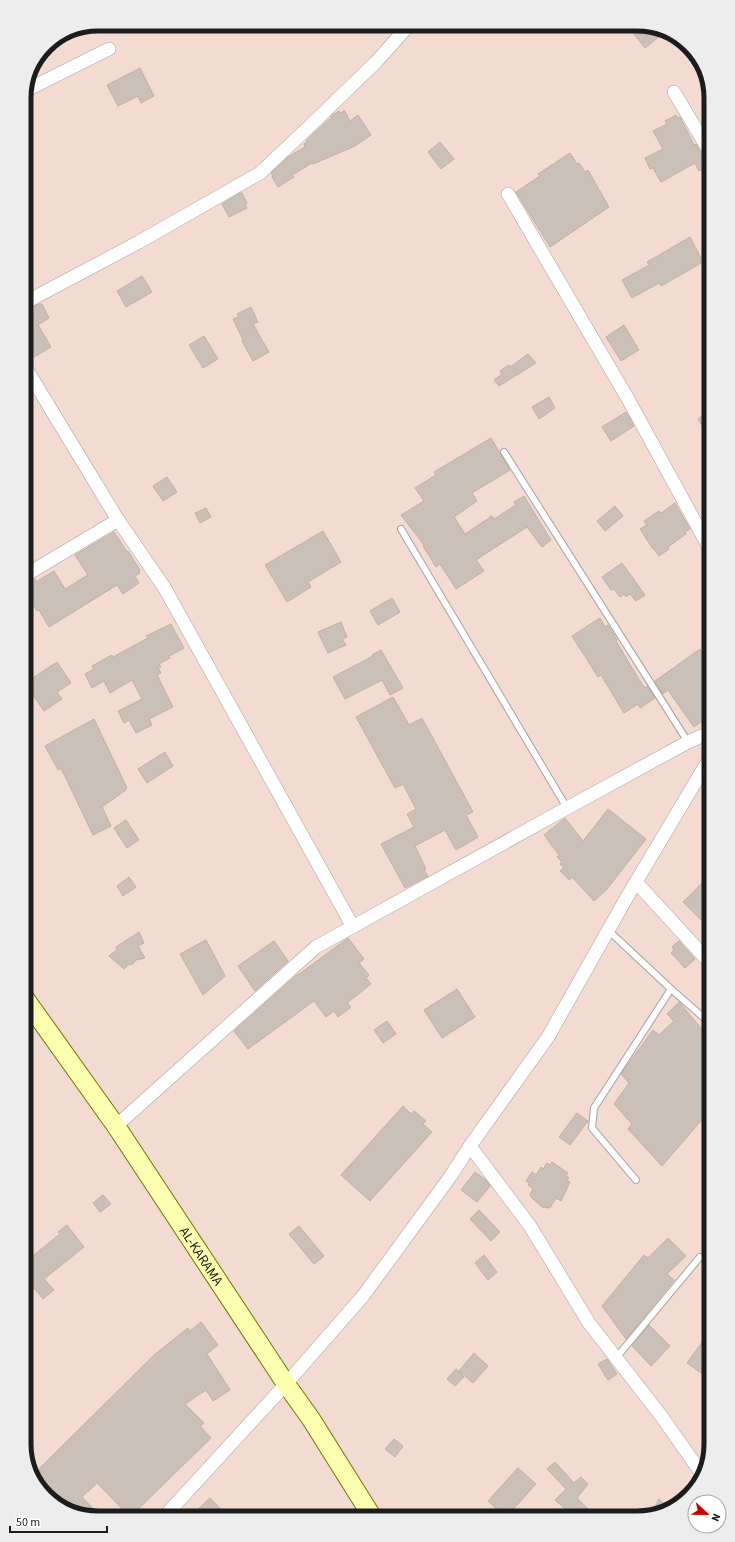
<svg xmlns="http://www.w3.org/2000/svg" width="735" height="1542" font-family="'Source Sans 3',sans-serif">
<rect width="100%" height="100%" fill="#efeae1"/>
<polygon fill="#f3dbd2" points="98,24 642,24 682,39 705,70 711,98 711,1444 698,1485 665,1512 637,1518 94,1518 57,1505 30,1472 24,1444 24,94 46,46 70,30"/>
<g fill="#cbc0b7" stroke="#c2b0a2">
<polygon points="644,25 657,30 661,35 645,48 634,34"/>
<polygon points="140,68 154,96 141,103 138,96 118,106 107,85"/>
<polygon points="344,110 350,121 358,115 371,135 355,146 313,164 312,163 292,175 294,177 278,187 272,177 273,176 271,173 288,157 305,147 304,144 307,142 306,141 327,121 332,118 331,116 334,114 339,111 341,113"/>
<polygon points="676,115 677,118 680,117 694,145 696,144 704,158 711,162 711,164 699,171 695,163 661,182 653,168 650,169 645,158 663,149 653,131 667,124 665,121"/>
<polygon points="440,142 454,159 441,169 428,152"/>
<polygon points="570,153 577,164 579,163 585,172 588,170 609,207 550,247 516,192 540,176 538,174"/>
<polygon points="240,193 242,193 247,203 245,204 247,208 229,217 222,204"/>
<polygon points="690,237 703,262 661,286 659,283 632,298 622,280 649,265 647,262"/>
<polygon points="142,276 152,292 126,307 117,291"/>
<polygon points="39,304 42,304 49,318 38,325 51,347 34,357 24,339 24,311"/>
<polygon points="251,307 258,322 253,324 269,352 253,361 242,341 243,340 233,319 239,317 237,314"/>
<polygon points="624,325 639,350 621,361 606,337"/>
<polygon points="204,336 218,359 203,368 189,345"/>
<polygon points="528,354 536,363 499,386 494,380 502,374 500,371 509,365 510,367"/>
<polygon points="549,397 555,408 539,419 532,407"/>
<polygon points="711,410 711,440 698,419"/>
<polygon points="626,412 634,426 611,441 602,427"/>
<polygon points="491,438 510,470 472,493 477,501 454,517 465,534 492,516 494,519 516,505 514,502 524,496 551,540 542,547 527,527 476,560 484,571 456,589 440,564 436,567 423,546 424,545 401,515 424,501 415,488 436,475 434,472"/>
<polygon points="167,477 177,492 163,501 153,486"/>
<polygon points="675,503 690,529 685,532 686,534 668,547 669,549 659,556 654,549 653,549 640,529 647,525 644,521 659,511 661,513"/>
<polygon points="615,506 623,516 605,531 597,521"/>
<polygon points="206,508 211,517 200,523 195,513"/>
<polygon points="323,531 341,562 308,582 311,587 287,602 265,565"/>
<polygon points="114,532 127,552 128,551 140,570 139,571 140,573 135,576 139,583 123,594 117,585 49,627 39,610 37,611 24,590 24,584 35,579 36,582 54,571 65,589 88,575 75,555"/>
<polygon points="622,563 645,595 636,601 630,594 626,597 624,594 620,597 614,589 611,590 602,577"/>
<polygon points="392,598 400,612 378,625 370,611"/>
<polygon points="600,618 605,627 608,625 617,640 616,641 640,681 645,688 647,686 655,698 640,708 638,704 624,713 601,675 598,677 572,636"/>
<polygon points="341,622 347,637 342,639 346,645 328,653 318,632"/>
<polygon points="171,624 184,648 169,656 170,658 159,664 161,667 158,668 161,673 157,675 173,707 149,719 152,725 136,733 129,720 124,723 118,711 142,699 132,680 110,693 104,681 92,688 85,674 94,669 92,666 112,655 113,657 148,638 146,636"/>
<polygon points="700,649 711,666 711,697 707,700 711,706 711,715 694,727 668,690 663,694 655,681"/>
<polygon points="381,650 403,688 390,695 382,680 345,699 333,677 373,656 372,655"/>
<polygon points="57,662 71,683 57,692 62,699 44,711 25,683"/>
<polygon points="393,697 409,725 422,718 473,812 466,815 478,837 456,850 445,830 415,846 426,869 424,870 428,876 405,888 381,844 414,827 407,814 416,809 403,784 395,788 356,717"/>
<polygon points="94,719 127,788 125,789 126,790 102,807 111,826 93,835 61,768 58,770 45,746"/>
<polygon points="165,752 173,766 147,783 138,769"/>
<polygon points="608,809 646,839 607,889 594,901 572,877 569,880 560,871 564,868 560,864 562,862 557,857 559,855 544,835 565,818 583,841"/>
<polygon points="126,820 139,840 127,848 114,828"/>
<polygon points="711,874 711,930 683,902"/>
<polygon points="129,877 136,887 123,896 117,886"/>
<polygon points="139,932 144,943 138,946 145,958 136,960 133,964 128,965 124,969 109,956 117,950 116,947"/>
<polygon points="348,938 364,959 359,963 369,975 366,978 371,984 347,1003 351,1007 338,1017 334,1011 326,1017 314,1001 248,1049 234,1031 298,974 298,975"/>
<polygon points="206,940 225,976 203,995 180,954"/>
<polygon points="274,941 288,961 255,991 238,966"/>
<polygon points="679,941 695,959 685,968 671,953 674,950 672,947"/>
<polygon points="457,989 475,1017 442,1038 424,1010"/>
<polygon points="679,1002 711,1040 711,1109 662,1166 628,1129 632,1124 614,1104 629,1083 621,1074 653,1030 659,1035 674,1021 667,1014"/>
<polygon points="387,1021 396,1034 383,1043 374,1030"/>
<polygon points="403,1106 411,1114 414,1111 426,1121 423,1124 432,1132 370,1201 341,1175"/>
<polygon points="577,1113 588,1121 570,1145 559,1137"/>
<polygon points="552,1162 568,1173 566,1176 569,1178 567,1180 570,1182 561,1201 556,1198 550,1208 542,1207 532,1198 530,1194 533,1189 528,1185 530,1183 526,1181 532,1172 536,1175 541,1167 543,1169 547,1163 550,1165"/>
<polygon points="475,1172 486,1180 490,1186 477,1202 461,1190"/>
<polygon points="103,1195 111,1204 100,1212 93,1203"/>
<polygon points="479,1210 500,1232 491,1241 470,1219"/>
<polygon points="67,1225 84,1247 44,1279 54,1290 43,1299 34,1288 24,1296 24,1263 60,1234 58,1232"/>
<polygon points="299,1226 324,1256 314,1264 289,1234"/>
<polygon points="668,1238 686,1256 667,1274 674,1280 626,1339 602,1306 644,1255 648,1258"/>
<polygon points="484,1255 497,1272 488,1280 475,1263"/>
<polygon points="201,1322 218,1345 207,1354 230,1390 213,1401 206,1390 185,1404 204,1423 200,1426 211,1438 130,1517 97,1483 82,1497 102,1518 94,1518 57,1505 34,1477 37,1473 36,1472 154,1355 188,1328 190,1331"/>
<polygon points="649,1325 670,1346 651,1366 632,1346"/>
<polygon points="711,1330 711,1380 687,1363"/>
<polygon points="474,1353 488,1366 473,1383 459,1371"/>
<polygon points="607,1359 617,1374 608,1380 598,1364"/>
<polygon points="456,1369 464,1377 455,1386 447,1379"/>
<polygon points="394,1439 403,1446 395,1457 385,1449"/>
<polygon points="555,1462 574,1483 581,1477 588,1484 577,1498 597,1518 576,1518 555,1500 566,1489 547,1469"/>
<polygon points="518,1468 536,1484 506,1517 488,1501"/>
<polygon points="210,1498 229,1518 200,1518 195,1512"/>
<polygon points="659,1499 667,1508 662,1513 643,1517 656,1505"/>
</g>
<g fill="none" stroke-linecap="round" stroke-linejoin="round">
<g stroke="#a3a3a3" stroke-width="8">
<g id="lane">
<polyline points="504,452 688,742"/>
<polyline points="401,529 567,808"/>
<polyline points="608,930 671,989 711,1024"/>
<polyline points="636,1180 592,1128 594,1108 671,989"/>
<polyline points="616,1358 700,1257"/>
</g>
</g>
<g stroke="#a3a3a3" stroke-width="14">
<g id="street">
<polyline points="25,91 109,49"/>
<polyline points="674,92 711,154"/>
<polyline points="508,194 628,399 711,551"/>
<polyline points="24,303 139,242 260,173 314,122 376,62 410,24"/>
<polyline points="24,365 118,520 164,587 353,927"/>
<polyline points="24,576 118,520"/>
<polyline points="636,882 711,964"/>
<polyline points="116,1126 316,947 567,808 688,742 711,732"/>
<polyline points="470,1146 530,1226 589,1323 662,1417 702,1474"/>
<polyline points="163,1518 286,1384 363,1296 450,1177 470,1146 548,1037 627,897 711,756"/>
</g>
</g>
<g stroke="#6b7700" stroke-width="20">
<g id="secondary">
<path id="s1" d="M24 997 116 1126 286 1384 311 1419 373 1518"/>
</g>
</g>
<use href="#lane" stroke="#fff" stroke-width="6"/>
<use href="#street" stroke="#fff" stroke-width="13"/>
<use href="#secondary" stroke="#fcffaf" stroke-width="18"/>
</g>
<g text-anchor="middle" stroke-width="3" stroke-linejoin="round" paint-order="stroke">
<g font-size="14" fill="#1c1c1c" stroke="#fff">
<text dy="5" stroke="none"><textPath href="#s1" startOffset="314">AL-KARAMA</textPath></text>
</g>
</g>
<path d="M0 0H735V1542H0ZM98 31H637A67 67 0 0 1 704 98V1444A67 67 0 0 1 637 1511H98A67 67 0 0 1 31 1444V98A67 67 0 0 1 98 31Z" fill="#ededed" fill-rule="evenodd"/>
<path fill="none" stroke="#1c1c1c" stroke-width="5" d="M98 31H637A67 67 0 0 1 704 98V1444A67 67 0 0 1 637 1511H98A67 67 0 0 1 31 1444V98A67 67 0 0 1 98 31Z"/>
<g transform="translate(707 1514) rotate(112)"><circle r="19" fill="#ffffff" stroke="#a4a4a4"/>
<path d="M0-3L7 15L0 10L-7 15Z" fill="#c90002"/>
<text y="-6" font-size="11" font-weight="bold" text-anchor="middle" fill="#1c1c1c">N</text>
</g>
<path d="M10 1526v6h97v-6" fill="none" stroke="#1c1c1c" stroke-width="2"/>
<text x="16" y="1526" font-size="12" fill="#1c1c1c" stroke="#ffffff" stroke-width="3" paint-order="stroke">50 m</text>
</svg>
